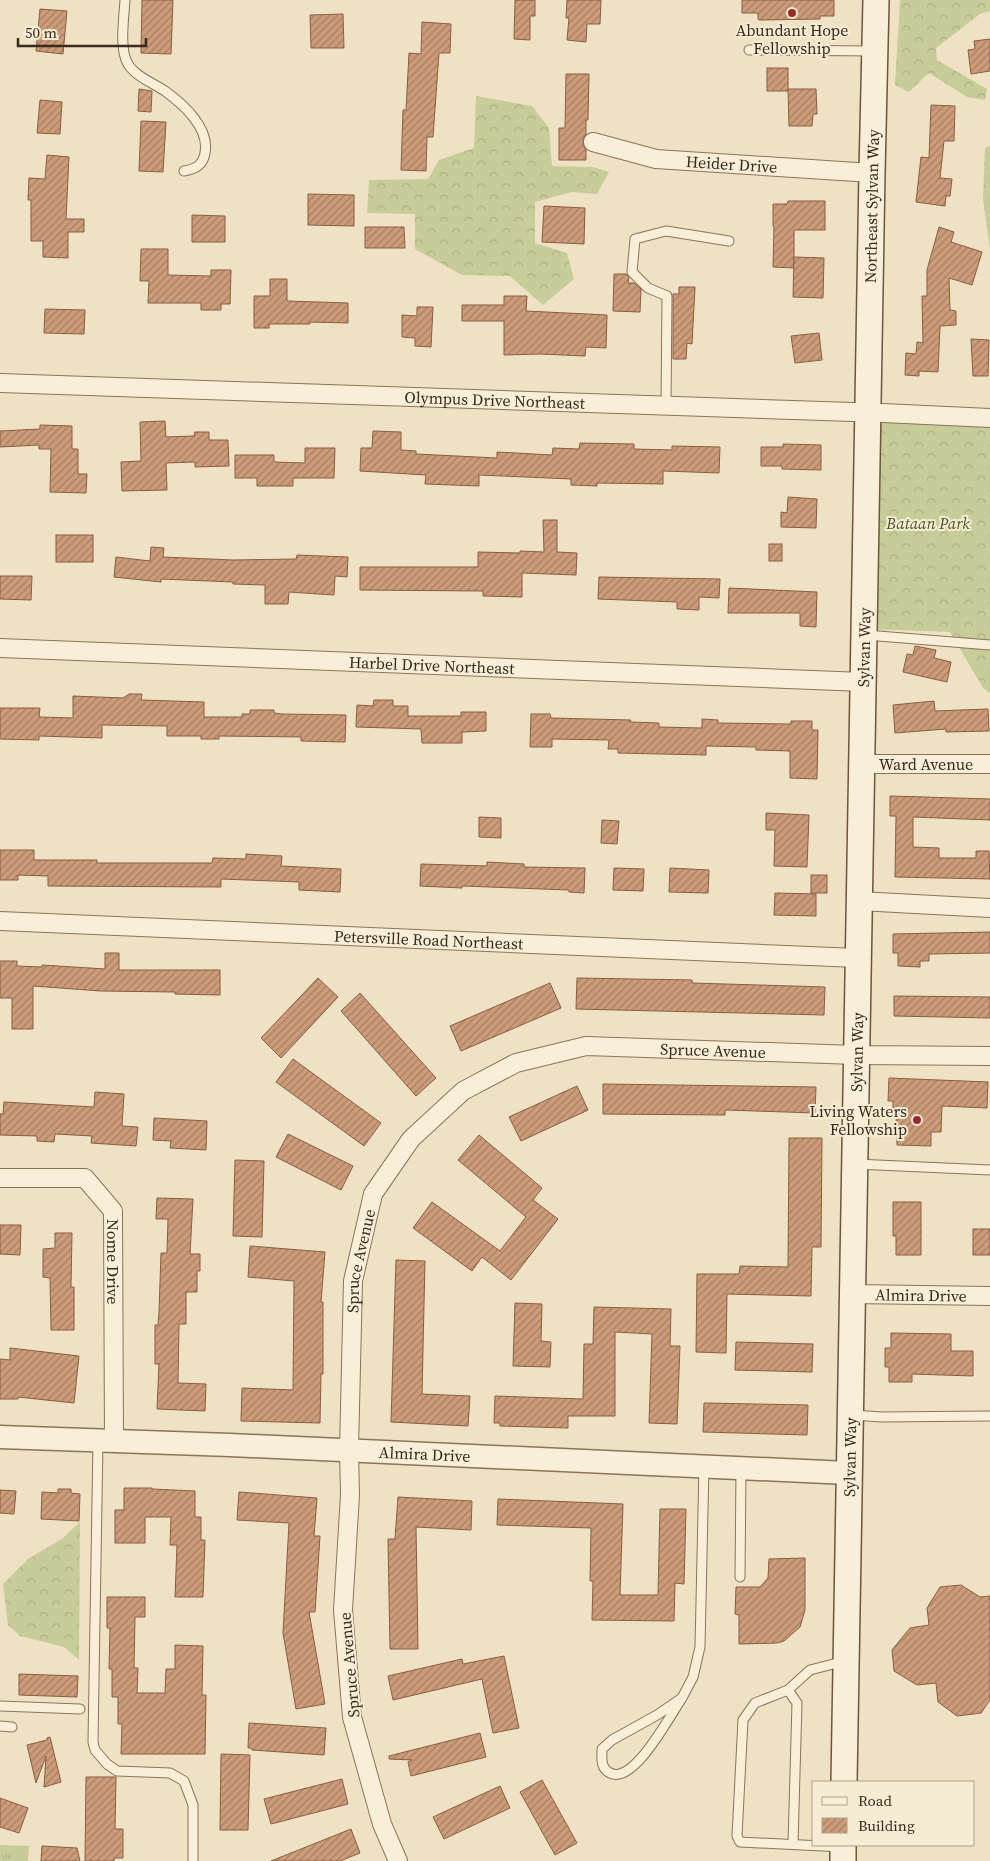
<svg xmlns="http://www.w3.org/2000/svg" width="990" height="1861" font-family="'Source Serif 4',serif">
<defs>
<pattern id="grass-tufts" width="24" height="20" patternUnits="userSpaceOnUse" patternTransform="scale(1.25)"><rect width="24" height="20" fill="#c7cd98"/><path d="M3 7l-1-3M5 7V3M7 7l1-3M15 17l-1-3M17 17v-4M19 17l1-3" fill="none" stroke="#acb083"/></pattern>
<pattern id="forest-crowns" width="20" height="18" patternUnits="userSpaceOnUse" patternTransform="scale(1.25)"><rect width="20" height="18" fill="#c7cd98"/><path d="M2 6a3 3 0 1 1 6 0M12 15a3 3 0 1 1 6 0" fill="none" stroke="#acb083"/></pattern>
<pattern id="building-hatch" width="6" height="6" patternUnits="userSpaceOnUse" patternTransform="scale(1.25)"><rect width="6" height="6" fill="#cd9c7a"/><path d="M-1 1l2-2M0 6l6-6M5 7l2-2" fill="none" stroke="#a77f63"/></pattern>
</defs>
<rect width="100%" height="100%" fill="#efe2c4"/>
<polygon fill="url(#grass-tufts)" points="0,1845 29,1846 28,1861 0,1861"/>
<g fill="url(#forest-crowns)">
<polygon points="900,0 990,0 990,11 980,14 936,48 937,60 987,89 985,100 967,97 929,73 909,92 895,85"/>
<polygon points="476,96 532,106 549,128 552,166 593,167 609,172 597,194 572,192 535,202 535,243 567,253 574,279 543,305 510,276 462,275 415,249 415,214 367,213 369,180 428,179 439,160 474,148"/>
<polygon points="990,146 990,250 983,199 985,148"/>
<polygon points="868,413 990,418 990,693 983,688 950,632 865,629"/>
<polygon points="80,1522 79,1660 64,1647 20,1636 8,1625 3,1584 28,1559 63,1538"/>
</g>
<g fill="url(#building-hatch)" stroke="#895d40">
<polygon points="142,0 173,0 171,54 141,53"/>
<polygon points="515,0 535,0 535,16 530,16 530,40 514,39"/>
<polygon points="567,0 601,0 600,24 587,24 586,42 567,40 569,18 566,18"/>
<polygon points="742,0 834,0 834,16 820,16 820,19 759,20 758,19 758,13 742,13"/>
<polygon points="40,9 67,11 63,54 36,51"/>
<polygon points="343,14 344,48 311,48 310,15"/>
<polygon points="422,22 451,24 450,53 439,53 433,137 427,137 426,171 401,170 403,110 406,110 409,53 421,54"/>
<polygon points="990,39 990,71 971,74 968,50 975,49 974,41"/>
<rect x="767" y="68" width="21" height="23"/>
<polygon points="566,74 589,74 588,120 586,120 586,134 583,140 583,145 586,150 586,160 559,160 559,128 565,128"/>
<polygon points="139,89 152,91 151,112 138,111"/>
<polygon points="788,89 816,89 817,114 813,114 812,126 789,126"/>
<polygon points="40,100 62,102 60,134 37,133"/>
<polygon points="931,105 955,106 954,141 944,141 940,178 952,179 950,196 946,196 945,206 916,202 921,157 929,158"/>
<polygon points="141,121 166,122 163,172 139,171"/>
<polygon points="47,155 69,157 66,219 84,219 84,232 68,232 68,258 43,257 43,241 31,241 31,200 28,200 29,178 45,179"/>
<polygon points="308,194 354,195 354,226 308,225"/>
<polygon points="788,201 825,201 825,230 794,230 794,268 773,267 774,226 773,226 773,204 787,204"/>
<polygon points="544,206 585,208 584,244 542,242"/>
<polygon points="192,215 225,216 225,242 192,242"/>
<polygon points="365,227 404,227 405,248 365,248"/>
<polygon points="939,227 954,232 951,242 982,252 972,285 949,278 950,310 956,311 956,325 940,326 938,372 919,371 919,376 905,375 906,353 916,354 917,342 923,343 922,296 927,296 927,270"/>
<polygon points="141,249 168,249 168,275 211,276 211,270 231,270 230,304 221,304 221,310 201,310 201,303 148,303 149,281 140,281"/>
<polygon points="794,257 824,258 823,298 793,297"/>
<polygon points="614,274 626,274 629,277 628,283 634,283 641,289 640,312 613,311"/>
<polygon points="270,279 287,279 287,301 348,303 348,323 310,322 310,324 269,324 269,328 254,328 254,296 270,296"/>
<polygon points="679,287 695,287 692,344 687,343 686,359 673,359 673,294 679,294"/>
<polygon points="504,296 527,296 526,311 607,315 606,348 586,347 585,356 540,354 504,355 504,321 462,321 462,305 504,305"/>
<polygon points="417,307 433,307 431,347 415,346 415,338 402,337 402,315 417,316"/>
<polygon points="45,309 85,310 84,334 44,333"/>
<polygon points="819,333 822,360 795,363 791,336"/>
<polygon points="971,339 989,340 988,376 973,376"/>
<polygon points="165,421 166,437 194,436 195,432 209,432 209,440 228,440 229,466 195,467 195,462 166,463 167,490 122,491 121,462 141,461 140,422"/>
<polygon points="40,425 72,426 72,449 78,449 78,474 87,474 86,493 50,492 51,449 39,449 39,445 0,447 0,431 40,429"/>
<polygon points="373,431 401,432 401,450 416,451 416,454 497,458 497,452 552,455 553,448 579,449 580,443 634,444 634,449 672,450 672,446 720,447 719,473 663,471 663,484 597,483 597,486 571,485 571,479 479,475 479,486 425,484 426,475 360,471 361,448 372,448"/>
<polygon points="783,444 821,445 821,470 782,469 782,466 761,466 761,447 783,447"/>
<polygon points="305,448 335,448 334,478 293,478 293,486 257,486 257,478 235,478 235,455 274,455 274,462 305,463"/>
<polygon points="788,497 817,499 816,528 781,527 781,512 787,513"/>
<polygon points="543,520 557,520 557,552 577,553 576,575 522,573 522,597 483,596 483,591 360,590 360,567 478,567 478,552 520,553 520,551 544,552"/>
<rect x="56" y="535" width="37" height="27"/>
<rect x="769" y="544" width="13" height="17"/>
<polygon points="151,547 164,548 163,557 233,560 296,559 297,555 348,557 347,577 335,576 334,595 289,592 288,604 265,604 265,585 233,584 233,582 161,579 161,582 114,577 116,557 150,561"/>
<polygon points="0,576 32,576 31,600 0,599"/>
<polygon points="599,577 720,579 719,598 699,597 699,610 677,609 677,602 598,599"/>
<polygon points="729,588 817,592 816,627 800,626 800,613 728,613"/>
<polygon points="915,646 936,650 934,658 951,662 947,682 903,672 907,654 913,655"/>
<polygon points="129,694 142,694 141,700 204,702 204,717 242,717 242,714 250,714 250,710 274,710 274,713 282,714 346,715 345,742 301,741 301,737 219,736 219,739 201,739 201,736 167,736 167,726 102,725 102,738 39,736 39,740 0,739 0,708 40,708 39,717 73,718 73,696 123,698"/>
<polygon points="374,700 393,700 393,706 408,706 408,716 461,716 461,712 486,712 486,731 462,732 462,743 422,743 421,729 356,727 357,705 373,706"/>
<polygon points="934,701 935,711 988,709 989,731 946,732 946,729 895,733 893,705"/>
<polygon points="531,714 550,714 551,718 631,720 630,722 659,723 659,727 702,728 702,719 718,720 718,723 791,724 791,721 812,721 812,730 818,730 817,779 790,778 790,751 756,750 756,747 706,746 706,755 618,753 618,749 608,749 609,740 552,739 552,747 530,747"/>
<polygon points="890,796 990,799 990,820 913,817 913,847 939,848 939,858 976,858 976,851 989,851 990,879 895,877 896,816 890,816"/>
<polygon points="766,813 809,815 807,867 774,866 775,830 766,830"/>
<polygon points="479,817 501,818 501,838 479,837"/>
<polygon points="602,820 619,821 617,844 601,843"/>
<polygon points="0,850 34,850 34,860 97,860 97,863 212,863 213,858 246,859 246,854 282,856 281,866 341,869 340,892 299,890 299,882 221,879 221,887 48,886 48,876 18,875 18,880 0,880"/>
<polygon points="487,862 524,864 524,867 585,868 584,893 569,892 569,890 462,886 462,888 420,886 421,864 487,866"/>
<polygon points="614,868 644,869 643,891 613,890"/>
<polygon points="670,868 709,870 708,893 669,892"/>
<rect x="811" y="875" width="16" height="18"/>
<polygon points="775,893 816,894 816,916 774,915"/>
<polygon points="990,932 990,953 929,954 929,961 920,961 920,967 898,966 898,953 893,953 893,934"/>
<polygon points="105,953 119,953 119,970 220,970 220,995 175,994 175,992 101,991 33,986 33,1029 12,1029 12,998 0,998 0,961 17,961 17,966 42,967 42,965 105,969"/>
<polygon points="318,978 338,997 281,1058 261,1038"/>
<polygon points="577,978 692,980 692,983 825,987 824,1015 576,1009"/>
<polygon points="550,983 561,1008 461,1051 450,1026"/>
<polygon points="360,993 436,1078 416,1096 341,1011"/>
<polygon points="894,996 990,997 990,1018 894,1016"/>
<polygon points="293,1059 381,1123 364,1146 276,1082"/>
<polygon points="889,1078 988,1082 987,1108 942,1106 941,1132 931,1132 931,1146 897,1145 896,1115 893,1115 893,1101 888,1101"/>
<polygon points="603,1084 816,1087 815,1113 725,1110 725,1115 603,1114"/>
<polygon points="577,1086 588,1110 521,1141 509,1117"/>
<polygon points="95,1092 124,1094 122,1126 138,1127 136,1146 91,1143 92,1136 55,1134 54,1142 37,1141 37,1136 0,1135 0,1114 3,1114 4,1102 94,1107"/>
<polygon points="154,1118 207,1121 206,1150 170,1148 171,1141 153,1140"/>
<polygon points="288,1134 353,1166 341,1190 276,1157"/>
<polygon points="479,1135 542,1188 533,1200 558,1219 511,1280 482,1257 472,1271 413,1228 432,1202 500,1251 526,1217 458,1160"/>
<polygon points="789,1138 822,1138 821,1247 812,1247 811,1296 727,1294 726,1353 696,1352 697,1274 739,1274 740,1266 788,1267"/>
<polygon points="235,1160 264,1161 262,1237 233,1236"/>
<polygon points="157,1198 193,1199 190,1254 200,1254 200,1271 197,1271 197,1292 186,1292 186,1324 179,1324 178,1383 206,1384 205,1411 157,1409 159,1364 155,1364 155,1325 158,1325 159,1312 161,1253 167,1253 168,1219 156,1219"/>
<polygon points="893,1202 921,1202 921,1255 896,1255 896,1236 893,1236"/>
<polygon points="0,1225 21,1225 20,1255 0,1254"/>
<rect x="973" y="1229" width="17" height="26"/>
<polygon points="55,1233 72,1233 71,1287 74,1287 74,1330 51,1330 50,1278 43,1277 43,1249 55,1248"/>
<polygon points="250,1246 325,1252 321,1302 323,1302 323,1374 321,1374 320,1423 241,1421 242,1388 293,1390 294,1281 248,1277"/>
<polygon points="396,1260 425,1261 422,1394 470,1396 468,1426 391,1422"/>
<polygon points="515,1303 542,1304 541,1341 551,1342 550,1367 513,1366"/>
<polygon points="594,1307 671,1309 670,1346 680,1346 677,1424 649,1423 652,1334 615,1332 615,1416 568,1416 568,1428 500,1426 500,1423 494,1423 495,1396 583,1399 584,1344 593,1344"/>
<polygon points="891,1333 951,1334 951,1351 973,1351 973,1376 912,1374 912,1382 889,1382 889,1367 885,1367 885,1348 891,1348"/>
<polygon points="736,1342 813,1344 812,1372 735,1370"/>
<polygon points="10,1348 79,1356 74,1403 18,1397 18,1399 0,1399 0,1359 10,1360"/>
<polygon points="704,1403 808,1405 807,1435 703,1432"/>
<polygon points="124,1488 152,1488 152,1489 195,1491 195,1517 201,1517 201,1540 205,1540 203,1597 175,1597 177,1545 170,1545 171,1517 145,1517 145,1543 115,1543 115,1510 124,1510"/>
<polygon points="58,1489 71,1489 71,1493 80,1494 79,1521 41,1519 42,1492 58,1493"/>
<polygon points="0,1490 16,1491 14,1514 0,1513"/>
<polygon points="239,1492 317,1498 314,1536 320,1536 315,1612 309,1612 325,1704 296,1709 283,1633 289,1523 237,1520"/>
<polygon points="398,1497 472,1501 471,1530 416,1527 418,1649 390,1649 388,1539 395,1539"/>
<polygon points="498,1499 623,1504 620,1595 658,1595 660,1509 686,1509 684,1584 675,1583 674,1621 592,1620 593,1581 590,1581 591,1528 497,1525"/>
<polygon points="805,1558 805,1610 800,1627 784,1641 777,1643 739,1644 739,1615 735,1614 736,1587 760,1587 768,1578 769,1559"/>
<polygon points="961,1585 980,1597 990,1596 990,1700 981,1713 957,1716 938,1702 936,1683 917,1685 894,1671 892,1650 910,1628 929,1625 927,1608 940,1587"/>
<polygon points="107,1597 145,1597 145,1617 135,1617 134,1668 138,1668 137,1693 165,1693 166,1669 175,1669 175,1645 203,1646 202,1695 206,1695 205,1754 121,1754 122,1724 118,1724 118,1697 112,1697 112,1669 109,1669 110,1628 107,1628"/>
<polygon points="504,1656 519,1728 493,1733 482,1679 393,1700 388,1676 462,1659 463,1664"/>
<polygon points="19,1674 78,1676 77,1697 19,1695"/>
<polygon points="249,1723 326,1728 324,1755 252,1750 251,1748 248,1748"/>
<polygon points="480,1733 486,1757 411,1776 408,1762 412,1760 389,1759 389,1756"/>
<polygon points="50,1737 61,1782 44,1787 46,1756 36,1783 27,1745 47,1740 47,1738"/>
<polygon points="221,1754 250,1755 248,1830 220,1830"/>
<polygon points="86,1777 116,1777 115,1829 123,1829 123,1858 114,1858 114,1861 85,1861"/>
<polygon points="342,1779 348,1804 271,1824 264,1799"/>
<polygon points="542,1780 577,1843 555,1855 520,1792"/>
<polygon points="500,1786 510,1808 444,1839 433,1817"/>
<polygon points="0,1798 28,1808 19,1833 0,1827"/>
<polygon points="351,1829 360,1853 340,1861 271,1861"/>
<polygon points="42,1846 77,1848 80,1861 41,1861"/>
</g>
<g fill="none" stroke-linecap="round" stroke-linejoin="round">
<g stroke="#8a735a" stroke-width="11">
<g id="service">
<path d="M125 0C124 17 119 50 128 64 135 76 153 83 165 91 183 104 210 128 205 153 203 165 196 169 184 171"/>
<polyline points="749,50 872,51"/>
<polyline points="666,406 667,296 648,288 632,272 635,239 666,231 729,241"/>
<polyline points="866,635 990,645"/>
<polyline points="855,1164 990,1170"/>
<polyline points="852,1415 882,1417 990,1416"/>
<polyline points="98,1440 93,1742 95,1750 107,1764 117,1771 170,1773 184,1781 193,1805 193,1861"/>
<polyline points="740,1577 741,1469"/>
<polyline points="788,1690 797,1703 793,1844"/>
<path d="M682 1698C670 1715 634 1785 610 1773 600 1768 602 1758 602 1749L612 1740 657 1715 682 1698 693 1677 700 1647 704 1466"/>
<polyline points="0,1706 80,1709"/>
<polyline points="0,1726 12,1727"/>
<polyline points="842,1847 740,1842 737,1836 743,1720 755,1703 788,1690 810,1670 845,1661"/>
</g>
</g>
<g stroke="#8a735a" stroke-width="20">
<g id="minor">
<path id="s1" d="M593 142 656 159 872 173"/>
<path id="s2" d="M0 383 883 413 990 418"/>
<path id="s3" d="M0 648 863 682"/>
<path id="s4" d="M862 764H990"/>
<polyline points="859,901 990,908"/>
<path id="s5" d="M0 921 857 958"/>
<path id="s6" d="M0 1178H85L113 1211 114 1440"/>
<path id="s7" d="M852 1294 990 1296"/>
<path id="s8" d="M398 1861 382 1824 352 1717 343 1610 350 1495 349 1450 353 1281 373 1194 411 1139 463 1091 516 1063 586 1046 856 1055 990 1056"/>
</g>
</g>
<g stroke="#8a735a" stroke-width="25">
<g id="tertiary">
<path id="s9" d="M0 1437 230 1445 848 1473"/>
</g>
</g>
<g stroke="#6c543d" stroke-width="28">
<g id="secondary">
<path id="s10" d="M844 1782 872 173 876 0"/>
<polyline points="843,1861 843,1845"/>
</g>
</g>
<use href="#service" stroke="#f9efd8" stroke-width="9"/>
<use href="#minor" stroke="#f9efd8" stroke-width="18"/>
<use href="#tertiary" stroke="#f9efd8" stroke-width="22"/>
<use href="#secondary" stroke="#f9efd8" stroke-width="25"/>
</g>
<g fill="#9a292a" stroke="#f6ecd4" stroke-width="2">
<circle cx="792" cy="13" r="5"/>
<circle cx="917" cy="1120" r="5"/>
</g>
<g text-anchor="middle" stroke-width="4" stroke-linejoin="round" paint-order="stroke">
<g font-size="16" fill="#3a2b1e" stroke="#f6ecd4">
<text x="792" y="36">Abundant Hope<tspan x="792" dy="18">Fellowship</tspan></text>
<text x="907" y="1117" text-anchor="end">Living Waters<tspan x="907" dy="18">Fellowship</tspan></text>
</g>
<g font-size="16" fill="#3a2b1e" stroke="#f6ecd4">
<text dy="6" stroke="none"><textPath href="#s1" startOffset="141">Heider Drive</textPath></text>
<text dy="6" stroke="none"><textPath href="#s10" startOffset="1576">Northeast Sylvan Way</textPath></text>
<text dy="6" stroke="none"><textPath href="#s2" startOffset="495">Olympus Drive Northeast</textPath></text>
<text dy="6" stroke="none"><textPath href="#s10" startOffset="1135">Sylvan Way</textPath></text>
<text dy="6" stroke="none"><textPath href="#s3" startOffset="432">Harbel Drive Northeast</textPath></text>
<text dy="6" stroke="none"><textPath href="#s4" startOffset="64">Ward Avenue</textPath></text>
<text dy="6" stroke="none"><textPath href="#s5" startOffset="429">Petersville Road Northeast</textPath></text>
<text dy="6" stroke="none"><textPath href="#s8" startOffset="1074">Spruce Avenue</textPath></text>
<text dy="6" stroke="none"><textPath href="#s10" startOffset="730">Sylvan Way</textPath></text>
<text dy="6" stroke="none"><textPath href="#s6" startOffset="179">Nome Drive</textPath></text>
<text dy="6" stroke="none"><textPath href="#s8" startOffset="609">Spruce Avenue</textPath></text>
<text dy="6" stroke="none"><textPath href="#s7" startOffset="69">Almira Drive</textPath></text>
<text dy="6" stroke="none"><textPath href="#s9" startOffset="425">Almira Drive</textPath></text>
<text dy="6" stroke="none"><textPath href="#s10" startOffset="325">Sylvan Way</textPath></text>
<text transform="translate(349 1665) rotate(-95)" y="6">Spruce Avenue</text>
</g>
<g font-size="16" font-style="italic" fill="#4a5625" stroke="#f6ecd4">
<text x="928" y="529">Bataan Park</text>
</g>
</g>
<rect x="812" y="1781" width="162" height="65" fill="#f6ecd4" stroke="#ab9f8b"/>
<rect x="822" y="1797" width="25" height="8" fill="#f9efd8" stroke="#ab9f8b"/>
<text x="858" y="1806" font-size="15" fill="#3a2b1e">Road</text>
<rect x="822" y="1818" width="25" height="15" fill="url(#building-hatch)" stroke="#ab9f8b"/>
<text x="858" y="1831" font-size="15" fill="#3a2b1e">Building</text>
<path d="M18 38v8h128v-8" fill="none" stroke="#3a2b1e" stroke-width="2.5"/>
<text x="25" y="38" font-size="15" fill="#3a2b1e" stroke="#f6ecd4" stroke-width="4" paint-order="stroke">50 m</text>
</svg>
